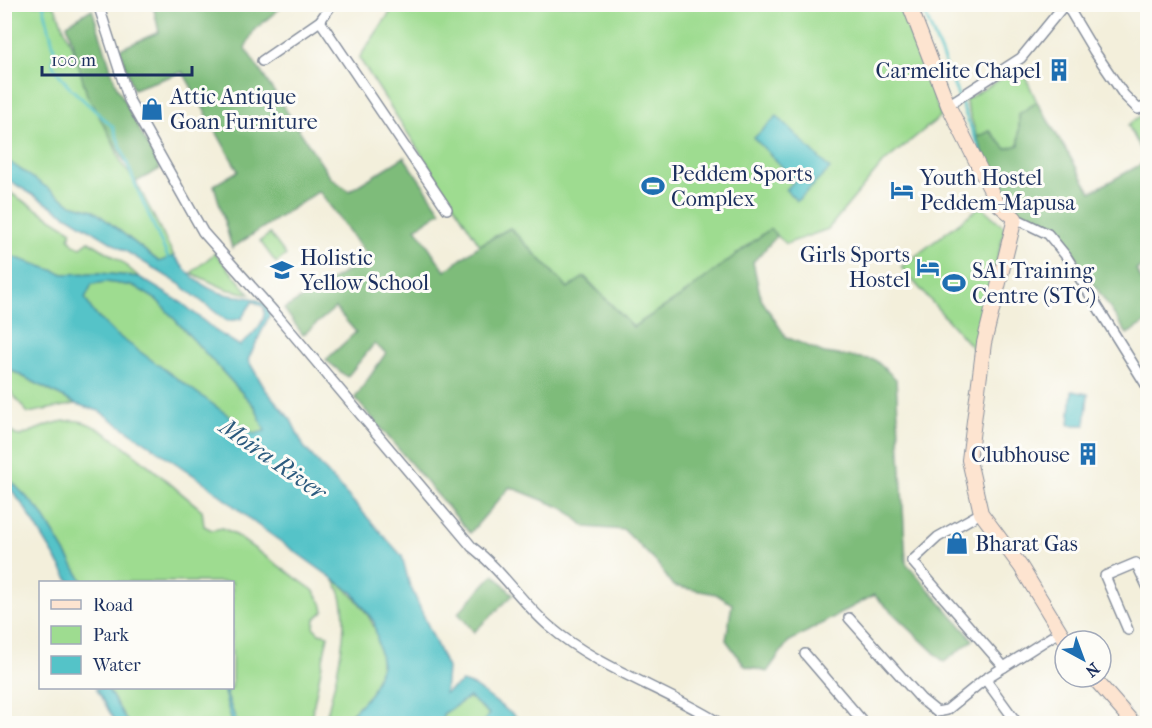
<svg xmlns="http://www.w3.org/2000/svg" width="1152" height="728" font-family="'IM FELL French Canon',serif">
<rect width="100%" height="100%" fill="#fdfcf7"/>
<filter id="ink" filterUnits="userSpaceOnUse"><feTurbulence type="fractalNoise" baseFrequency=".0167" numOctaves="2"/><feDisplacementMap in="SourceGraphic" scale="12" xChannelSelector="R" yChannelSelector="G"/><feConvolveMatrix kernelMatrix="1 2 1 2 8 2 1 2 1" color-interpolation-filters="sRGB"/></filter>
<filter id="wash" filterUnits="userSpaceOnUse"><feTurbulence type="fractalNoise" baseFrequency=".008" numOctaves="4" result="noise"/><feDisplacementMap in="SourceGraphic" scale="24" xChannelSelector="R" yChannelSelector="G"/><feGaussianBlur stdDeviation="1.35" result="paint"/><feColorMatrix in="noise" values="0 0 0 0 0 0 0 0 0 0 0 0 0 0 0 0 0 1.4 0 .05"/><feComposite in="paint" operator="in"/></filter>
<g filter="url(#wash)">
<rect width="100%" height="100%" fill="#f3efdb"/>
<g fill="#9edc90" stroke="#5c8677" stroke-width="1.5">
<polygon points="5,5 52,5 55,7 122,164 136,182 174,256 160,262 93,210 71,204 5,159"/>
<polygon points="395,5 899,5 941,116 882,164 828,229 786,244 770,229 680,297 633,327 585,277 568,288 510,228 480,245 359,58"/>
<polygon points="1021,67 1037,102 1019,114 1019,145 1006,149 990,131 977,137 965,100"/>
<polygon points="1147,111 1147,161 1128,125"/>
<polygon points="4,189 72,231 69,238 74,245 81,247 89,241 121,261 139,277 100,273 64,274 5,254"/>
<polygon points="981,206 1005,228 975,351 901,267"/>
<polygon points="270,234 286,255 276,263 260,241"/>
<polygon points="215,253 250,294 226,289 191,273"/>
<polygon points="106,282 134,286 157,300 255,407 266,431 254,434 114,333 93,312 85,298 92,284"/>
<polygon points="4,367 76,404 28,413 5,385"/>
<path d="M5 410 9 414 7 426 15 435 21 436C37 429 65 416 83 422 114 431 173 488 202 510L204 526 212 530 222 528 231 532 313 590 322 603 324 611 315 619 314 628 319 633 328 635 310 723H237L227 696 228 688H232V582H83L41 512 11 481 5 452Z"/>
<path d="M332 578C367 603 398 650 371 693 364 705 350 711 343 723L325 724C333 684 359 611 332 578Z"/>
<polygon points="107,688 223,688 232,723 128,723"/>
<polygon points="469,697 489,714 483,723 442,724 443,714"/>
</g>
<g fill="#7ebc7a" stroke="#4c766c" stroke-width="1.5">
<polygon points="153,5 284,5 254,30 245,48 330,177 349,191 404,157 441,211 416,228 445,271 480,245 510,228 568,288 584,277 633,327 680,297 770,229 777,236 753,262 761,299 786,337 824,353 875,360 896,379 906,563 973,640 944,662 874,595 788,642 767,672 745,666 726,640 732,604 716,594 673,586 657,563 624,530 586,527 565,509 510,487 470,533 355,398 386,353 374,344 347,377 326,360 356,332 335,308 303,335 284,309 369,258 319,191 232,248 214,185 238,171 183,72 133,89 120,49 159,32"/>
<polygon points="92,9 116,85 160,169 136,182 87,95 67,24"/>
<polygon points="1037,102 1091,192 1147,161 1147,263 1136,270 1147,289 1147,322 1127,334 1059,232 1021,214 1000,195 977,137 990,131 1006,149 1019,145 1019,114"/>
<polygon points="494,574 513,595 474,632 458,613"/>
</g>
<g fill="#54c3c8" stroke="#387993" stroke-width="1.5" fill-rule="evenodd">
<polygon points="777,116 830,169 797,201 786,190 795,180 754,138"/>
<path d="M5 159 71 204 93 210 159 262 174 256C187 273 201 287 221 293 239 299 255 293 269 308V316L248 360 265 389 291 420 304 447 402 556 409 583 447 668 445 693 462 682 474 686 524 723H483L489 714 469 697 443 714 442 723H343L371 693 382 665 374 622 353 593 256 524 208 485 99 411 76 404 5 367 4 254 64 274 100 273 139 277 182 303 217 332 240 346C251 335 267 324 264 307L253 301 241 319 227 321 178 283 5 178ZM106 282 134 286 157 300 255 407 265 431 254 434 114 333 93 312 85 298 92 284Z"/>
<polygon points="1072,391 1088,394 1085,425 1069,425"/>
<polygon points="5,452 11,481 41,512 83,582 70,582 25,508 7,484"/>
<polygon points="96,688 107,688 128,723 116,723"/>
<polygon points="223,688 228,688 227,696 237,723 232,723"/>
</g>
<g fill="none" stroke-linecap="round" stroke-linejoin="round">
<g stroke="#54c3c8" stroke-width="3">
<polyline points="43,4 54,48 53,66 68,86 113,127 138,191 170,262"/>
<polyline points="921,4 991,177"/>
</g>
</g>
</g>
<g filter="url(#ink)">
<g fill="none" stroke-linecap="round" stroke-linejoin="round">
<g stroke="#878f9c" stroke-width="12">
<g id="street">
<path d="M98 4 129 100 203 232 276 314 472 547C502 570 521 602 549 626 599 669 666 689 721 724"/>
<polyline points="1066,4 1094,51 1124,95 1138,109 1148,106"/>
<polyline points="320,21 447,209"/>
<polyline points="262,61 320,21 332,4"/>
<polyline points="948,105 1021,58 1065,4"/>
<polyline points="1015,218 1048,234 1066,256 1148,388"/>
<polyline points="981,513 938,537 912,561 1004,667"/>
<polyline points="849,618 921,699 937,712 947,710 985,679 1059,632"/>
<polyline points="1128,630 1105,576 1136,563 1148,588"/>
<polyline points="805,654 865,724"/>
<polyline points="985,679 1017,723"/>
</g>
</g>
<g stroke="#878f9c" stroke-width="16">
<g id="secondary">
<polyline points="909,4 948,105 997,203 1015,218 984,343 969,460 981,513 1021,567 1066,641"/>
<polyline points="1093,677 1134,724"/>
</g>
</g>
<use href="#street" stroke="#fff" stroke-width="9"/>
<use href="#secondary" stroke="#fde4d0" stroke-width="14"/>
</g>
</g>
<defs>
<g id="building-bare" transform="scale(1.8)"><path d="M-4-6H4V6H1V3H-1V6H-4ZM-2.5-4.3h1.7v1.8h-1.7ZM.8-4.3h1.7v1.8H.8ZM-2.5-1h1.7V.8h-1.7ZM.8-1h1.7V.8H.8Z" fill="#1f6fb2" stroke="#fdfcf7" stroke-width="2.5" paint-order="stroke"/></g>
<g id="shop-bare" transform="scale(1.8)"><path d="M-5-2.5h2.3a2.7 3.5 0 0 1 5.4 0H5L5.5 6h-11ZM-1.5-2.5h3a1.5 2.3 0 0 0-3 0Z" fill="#1f6fb2" stroke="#fdfcf7" stroke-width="2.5" paint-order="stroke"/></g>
<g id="stadium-bare" transform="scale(1.8)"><path d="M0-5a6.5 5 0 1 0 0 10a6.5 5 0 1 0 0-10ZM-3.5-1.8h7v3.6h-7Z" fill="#1f6fb2" stroke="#fdfcf7" stroke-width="2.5" paint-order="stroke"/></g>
<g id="hotel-bare" transform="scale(1.8)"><path d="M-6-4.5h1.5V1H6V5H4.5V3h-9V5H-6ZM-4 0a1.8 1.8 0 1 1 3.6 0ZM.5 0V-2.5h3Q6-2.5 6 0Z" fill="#1f6fb2" stroke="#fdfcf7" stroke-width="2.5" paint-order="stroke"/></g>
<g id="school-bare" transform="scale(1.8)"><path d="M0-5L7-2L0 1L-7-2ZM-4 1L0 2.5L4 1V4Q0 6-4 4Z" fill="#1f6fb2" stroke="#fdfcf7" stroke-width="2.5" paint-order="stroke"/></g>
</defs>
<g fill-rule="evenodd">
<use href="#building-bare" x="1059" y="70"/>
<use href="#shop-bare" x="152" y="109"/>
<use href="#stadium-bare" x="653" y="186"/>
<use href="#hotel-bare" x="902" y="190"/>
<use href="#hotel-bare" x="928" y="267"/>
<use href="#school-bare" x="282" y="270"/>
<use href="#stadium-bare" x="954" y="283"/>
<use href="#building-bare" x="1088" y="454"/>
<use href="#shop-bare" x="957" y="543"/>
</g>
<g text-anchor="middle" stroke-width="6" stroke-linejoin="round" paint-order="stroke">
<g font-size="22" fill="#1b2f5e" stroke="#fdfcf7" text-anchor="start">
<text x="1041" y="78" text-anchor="end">Carmelite Chapel</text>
<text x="170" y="104">Attic Antique<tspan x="170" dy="25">Goan Furniture</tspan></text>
<text x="671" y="181">Peddem Sports<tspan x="671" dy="25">Complex</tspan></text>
<text x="920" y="185">Youth Hostel<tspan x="920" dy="25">Peddem-Mapusa</tspan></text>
<text x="910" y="262" text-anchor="end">Girls Sports<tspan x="910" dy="25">Hostel</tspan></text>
<text x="300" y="265">Holistic<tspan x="300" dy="25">Yellow School</tspan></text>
<text x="972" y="278">SAI Training<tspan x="972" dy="25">Centre (STC)</tspan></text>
<text x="1070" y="462" text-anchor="end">Clubhouse</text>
<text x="975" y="551">Bharat Gas</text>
</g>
<g font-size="24" font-style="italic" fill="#2c5b7e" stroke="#fdfcf7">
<text transform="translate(273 459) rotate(35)" y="8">Moira River</text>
</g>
</g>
<rect width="1152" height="728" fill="none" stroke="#fdfcf7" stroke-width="24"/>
<rect x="39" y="581" width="195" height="108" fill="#fdfcf7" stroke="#a3aaba" stroke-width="1.5"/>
<rect x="51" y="600" width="30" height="9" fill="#fde4d0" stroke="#a3aaba" stroke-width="1.5"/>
<text x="93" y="611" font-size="18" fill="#1b2f5e">Road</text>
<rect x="51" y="626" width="30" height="18" fill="#9edc90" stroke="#a3aaba" stroke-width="1.5"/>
<text x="93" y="641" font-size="18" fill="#1b2f5e">Park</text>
<rect x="51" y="656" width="30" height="18" fill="#54c3c8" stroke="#a3aaba" stroke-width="1.5"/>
<text x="93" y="671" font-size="18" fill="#1b2f5e">Water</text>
<g transform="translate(1083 659) rotate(139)"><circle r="28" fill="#fdfcf7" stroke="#a3aaba" stroke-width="1.5"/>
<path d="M0-4.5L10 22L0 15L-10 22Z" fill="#1f6fb2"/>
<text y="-9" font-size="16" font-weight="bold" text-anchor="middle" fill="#1b2f5e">N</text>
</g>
<path d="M42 66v9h150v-9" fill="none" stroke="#1b2f5e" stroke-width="3"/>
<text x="51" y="66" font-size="18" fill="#1b2f5e" stroke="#fdfcf7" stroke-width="4.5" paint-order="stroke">100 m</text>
</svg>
